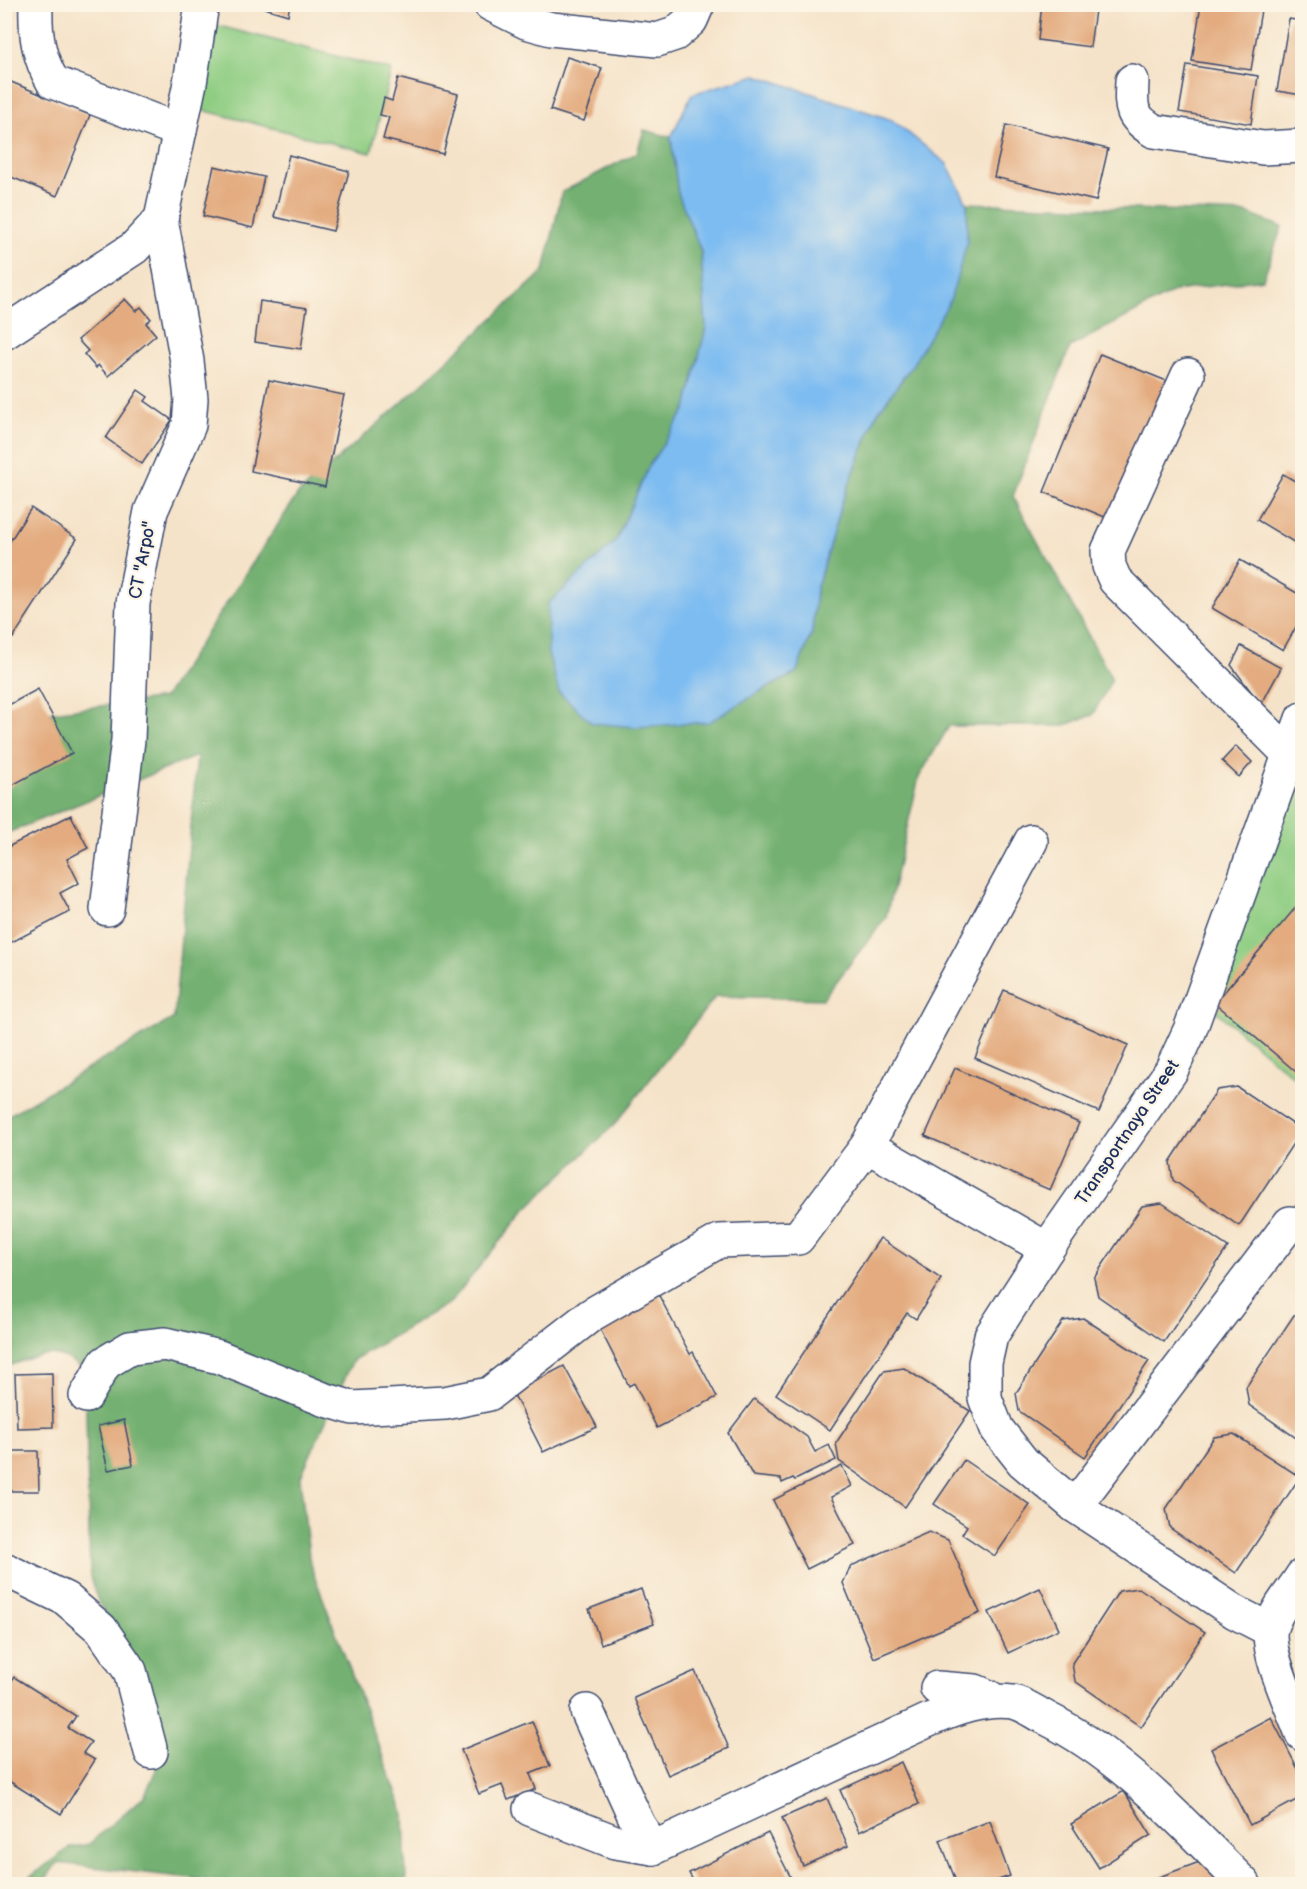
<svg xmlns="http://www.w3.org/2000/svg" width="1307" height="1889" font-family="'Balsamiq Sans',sans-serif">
<rect width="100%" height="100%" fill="#fcf5e5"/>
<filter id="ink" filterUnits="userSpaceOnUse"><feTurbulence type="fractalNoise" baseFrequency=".0167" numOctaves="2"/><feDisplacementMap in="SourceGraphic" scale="12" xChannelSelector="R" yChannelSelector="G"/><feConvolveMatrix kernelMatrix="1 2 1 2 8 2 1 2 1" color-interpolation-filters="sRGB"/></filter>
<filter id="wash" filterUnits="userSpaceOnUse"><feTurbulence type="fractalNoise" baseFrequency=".008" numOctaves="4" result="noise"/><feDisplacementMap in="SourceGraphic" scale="24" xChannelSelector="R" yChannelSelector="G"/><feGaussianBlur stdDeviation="1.35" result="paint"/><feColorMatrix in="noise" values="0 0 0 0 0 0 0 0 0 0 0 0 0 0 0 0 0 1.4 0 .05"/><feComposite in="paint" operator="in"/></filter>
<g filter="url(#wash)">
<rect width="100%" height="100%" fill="#f5e3c9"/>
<g fill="#8fcd83" stroke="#557e70" stroke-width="1.5">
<polygon points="211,24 391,70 371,153 190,107"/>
<polygon points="1302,767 1302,1084 1211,1007 1298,773"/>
</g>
<path fill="#73b071" stroke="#477068" stroke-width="1.5" d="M644 130 671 137 678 193 701 251 706 328 686 409 649 466 616 541 548 604 761 691 796 673 812 633 816 590 842 502 876 415 913 364 967 243V203L1246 213 1282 227 1263 279 1175 291 1070 347 1013 496 1112 679 1093 715 1063 726H949L919 777 886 917 823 999 716 996 615 1124 525 1210 451 1302 353 1360 300 1478 310 1564 404 1813 406 1884H236L234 1883 57 1863 42 1884H21L69 1848 89 1844 145 1795 162 1756 148 1677 99 1604 90 1577 85 1372C55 1343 39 1356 5 1367L4 1118 174 1018 197 756 5 834V718L164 698 298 494 398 406 544 271 562 192 637 153Z"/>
<polygon fill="#7dbcf1" stroke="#4c76a8" stroke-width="1.5" points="756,75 892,120 947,164 967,203 967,243 950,301 913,364 876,415 842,502 816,590 812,632 796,673 761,691 709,722 635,727 592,723 559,692 548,653 548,604 616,541 649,466 686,409 706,328 701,251 678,193 671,137 692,94"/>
<g id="blocks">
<g fill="#e3ab7f">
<polygon points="251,4 290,4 288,15"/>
<polygon points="1042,4 1095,10 1090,47 1038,40"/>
<polygon points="1201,4 1262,4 1251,70 1192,61"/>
<polygon points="1289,19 1302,21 1302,95 1277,91"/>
<polygon points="567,57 602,68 584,121 550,110"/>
<polygon points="1187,65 1258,76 1251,124 1179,112"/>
<polygon points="398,78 458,94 443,154 383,139 389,117 380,115 384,98 392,101"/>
<polygon points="4,79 90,115 57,196 4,174"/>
<polygon points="1006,125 1108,149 1096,201 994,177"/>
<polygon points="289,155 349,171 333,231 274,217"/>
<polygon points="214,166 264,177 253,228 203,216"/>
<polygon points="125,299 136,311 141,307 151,319 146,323 156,335 108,376 98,365 96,368 84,354 88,351 78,340"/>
<polygon points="260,301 307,308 301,349 255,342"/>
<polygon points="1100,354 1174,384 1117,522 1044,492"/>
<polygon points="269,380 344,395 325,487 251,471"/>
<polygon points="138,390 148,397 145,401 172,420 142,464 106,438"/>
<polygon points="1283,474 1302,485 1302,547 1257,520"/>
<polygon points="31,508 77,539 13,638 5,632 5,549"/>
<polygon points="1240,560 1302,596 1302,616 1283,650 1212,608"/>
<polygon points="1241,646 1281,668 1261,705 1231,665"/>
<polygon points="38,689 72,753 5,789 5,707"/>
<polygon points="1236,746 1252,762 1239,777 1222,761"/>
<polygon points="71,815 88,848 67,859 79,883 60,893 70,912 4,946 4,849"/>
<polygon points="1302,900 1302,1077 1215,1003"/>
<polygon points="1004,990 1128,1045 1099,1112 975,1058"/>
<polygon points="955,1068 1079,1123 1050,1190 925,1136"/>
<polygon points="1237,1087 1302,1130 1239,1226 1173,1180 1170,1162 1217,1090"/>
<polygon points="1162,1203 1228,1247 1164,1342 1098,1296 1094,1278 1142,1206"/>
<polygon points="880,1238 941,1279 916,1319 907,1313 830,1430 776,1394"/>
<polygon points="656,1290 690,1354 693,1352 717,1397 657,1428 634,1383 629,1386 596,1321"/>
<polygon points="1302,1314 1302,1442 1249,1405 1246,1387 1294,1315"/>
<polygon points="1083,1318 1149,1361 1085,1457 1019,1411 1016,1393 1063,1321"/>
<polygon points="564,1366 597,1427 543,1452 513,1393"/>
<polygon points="904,1368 970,1411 905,1507 839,1461 836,1443 884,1371"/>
<polygon points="52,1373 53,1427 17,1428 15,1374"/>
<polygon points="754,1399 807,1437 815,1452 829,1445 836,1460 795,1480 793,1478 782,1483 781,1479 753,1476 728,1433"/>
<polygon points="124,1420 133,1465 108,1470 98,1426"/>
<polygon points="1234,1434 1300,1477 1236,1573 1170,1528 1166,1509 1214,1437"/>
<polygon points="4,1451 38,1451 39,1491 4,1491"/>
<polygon points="964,1460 1030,1505 995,1556 962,1534 967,1526 934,1504"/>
<polygon points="842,1466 852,1486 831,1497 855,1545 807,1569 773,1500"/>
<polygon points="929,1532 948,1540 980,1613 874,1658 843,1583 851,1566"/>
<polygon points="1040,1588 1059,1629 1008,1653 989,1612"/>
<polygon points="1139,1588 1205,1632 1141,1727 1075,1681 1072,1663 1119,1591"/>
<polygon points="641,1589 654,1624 601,1644 589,1609"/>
<polygon points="695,1671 729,1748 668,1775 634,1698"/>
<polygon points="14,1677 76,1716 68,1728 91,1742 83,1753 95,1760 61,1814 4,1778 4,1693"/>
<polygon points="1271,1717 1302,1777 1302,1797 1250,1825 1211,1749"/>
<polygon points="532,1721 550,1766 530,1774 536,1789 508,1800 502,1785 479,1794 461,1750"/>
<polygon points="901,1762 919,1804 859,1832 840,1790"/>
<polygon points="1124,1791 1151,1835 1099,1868 1071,1824"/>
<polygon points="827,1798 848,1846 803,1866 782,1818"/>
<polygon points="990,1821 1010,1876 987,1884 957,1884 940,1840"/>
<polygon points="768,1833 794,1884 695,1884 689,1873"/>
<polygon points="1213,1857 1223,1884 1162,1884 1159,1877"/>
</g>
</g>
</g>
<g filter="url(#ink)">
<use href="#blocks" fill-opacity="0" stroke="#3c4a6e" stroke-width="1.5"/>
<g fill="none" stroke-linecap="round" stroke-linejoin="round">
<g stroke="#3c4a6e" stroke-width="36">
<g id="minor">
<path d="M36 4C35 34 38 57 53 82L180 131"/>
<polyline points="490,4 526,22 551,29 657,40 675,34 691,20 698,4"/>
<path d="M1132 81C1131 107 1129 116 1154 131L1263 148 1302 146"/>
<polyline points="4,333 134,248 161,219 190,83 202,4"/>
<polyline points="1188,375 1108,551 1109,566 1115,580 1290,755"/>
<polyline points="107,909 128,740 133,603 151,511 189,425 191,399 187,361 161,219"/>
<polyline points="867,1146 1047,1249"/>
<polyline points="86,1396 105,1363 130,1348 165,1344 219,1357 323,1399 353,1408 445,1403 489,1394 591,1315 719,1241 798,1238 867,1146 1031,841"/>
<polyline points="1075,1506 1023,1462 997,1429 985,1398 985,1363 991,1336 1047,1249 1171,1071 1190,1030 1302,719"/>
<polyline points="4,1569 66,1599 101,1629 130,1671 151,1752"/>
<path d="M1302 1576C1292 1592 1276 1609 1271 1628 1265 1652 1293 1709 1302 1734"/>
<polyline points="1270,1630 1235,1612 1075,1506 1290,1223"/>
<polyline points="937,1688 975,1691 989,1697"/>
<polyline points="587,1711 638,1824 653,1848"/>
<path d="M530 1809 615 1842 653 1848 929 1720C955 1709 984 1698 1013 1702 1024 1704 1036 1713 1046 1718 1124 1757 1183 1824 1244 1884"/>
</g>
</g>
<use href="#minor" stroke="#fff" stroke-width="33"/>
</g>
</g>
<g text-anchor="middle" stroke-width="4.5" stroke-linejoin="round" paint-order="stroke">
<g font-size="18" fill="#1b2f5e" stroke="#fcf5e5">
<text transform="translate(142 560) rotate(-79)" y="6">СТ "Агро"</text>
<text transform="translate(1127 1132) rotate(-56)" y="6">Transportnaya Street</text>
</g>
</g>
<rect width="1307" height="1889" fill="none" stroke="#fcf5e5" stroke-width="24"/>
</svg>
